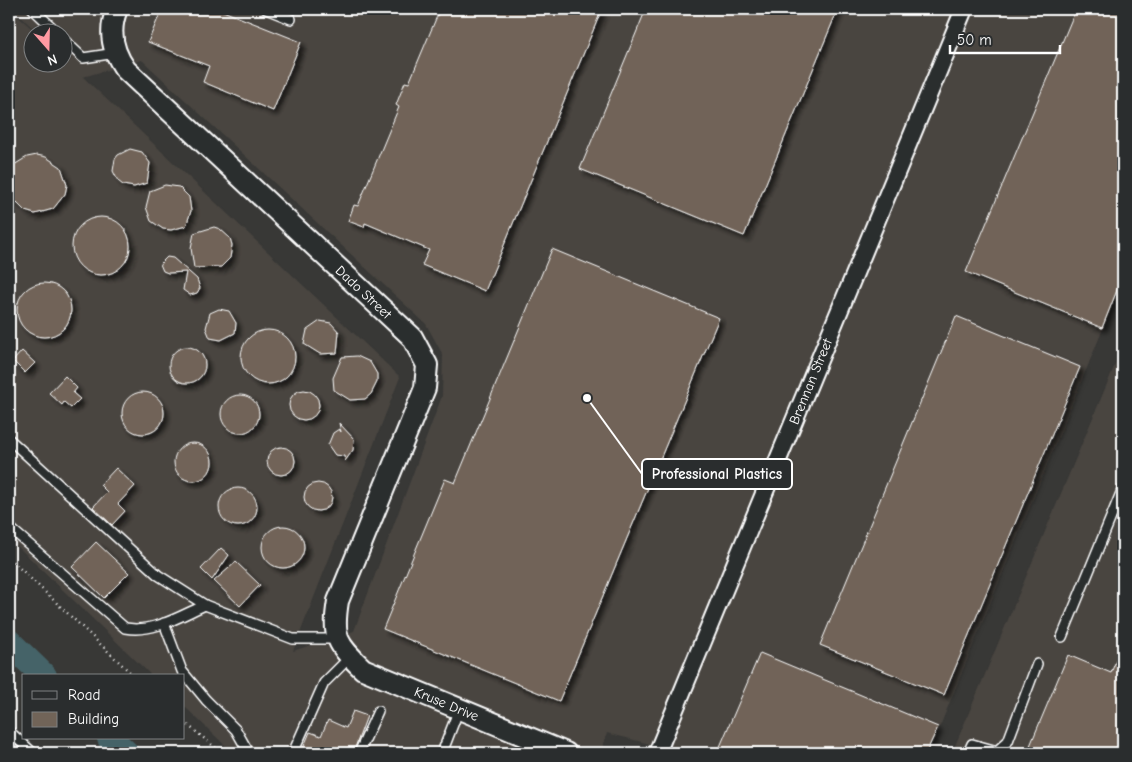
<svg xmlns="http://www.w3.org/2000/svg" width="1132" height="762" font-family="'Comic Neue',sans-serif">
<defs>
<filter id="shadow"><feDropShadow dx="4.5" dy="4.5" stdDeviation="2.5" flood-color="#0009"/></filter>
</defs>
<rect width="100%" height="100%" fill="#383836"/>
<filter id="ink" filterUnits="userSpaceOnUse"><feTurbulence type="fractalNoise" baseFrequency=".02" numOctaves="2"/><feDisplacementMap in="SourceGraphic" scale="10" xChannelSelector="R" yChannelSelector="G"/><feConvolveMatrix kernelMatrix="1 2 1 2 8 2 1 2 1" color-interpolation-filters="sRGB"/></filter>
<g filter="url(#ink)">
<g fill="#494540" fill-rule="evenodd">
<path d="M9 9 36 32H32V62H62V32H37L13 9H1123V280L929 753H685L607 733 601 753H233L184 706V676H152L9 538ZM142 60 426 324 443 355 442 396 354 631 293 651 400 377 83 77Z"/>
<polygon points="1123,346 1123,753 952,753"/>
</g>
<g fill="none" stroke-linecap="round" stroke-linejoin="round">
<g stroke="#456367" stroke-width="26">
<polyline points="9,642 44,676"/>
<polyline points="110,738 126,753"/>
</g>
</g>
<g fill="#716458" stroke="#fff" filter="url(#shadow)">
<polygon points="162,9 218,9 301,42 273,111 203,82 209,66 148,42"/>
<polygon points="440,9 602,9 485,291 422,265 429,250 365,223 364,227 348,221 354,205 358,206 399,107 396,105 405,82 409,83"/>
<polygon points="646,9 838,9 744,236 580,169"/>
<polygon points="1076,9 1123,9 1123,275 1102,328 966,272"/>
<polygon points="130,149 142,152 150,163 147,183 134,187 123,185 118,181 113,171 115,159 118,155"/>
<polygon points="37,155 46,157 61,167 67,185 65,194 53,209 35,214 25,211 12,198 9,189 9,168 27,157"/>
<polygon points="165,185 179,187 189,197 191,211 186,226 171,230 163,229 151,221 146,207 150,191"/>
<circle cx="101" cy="246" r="29"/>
<polygon points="214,227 220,229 230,238 232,245 230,258 221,267 194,268 191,248 194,233"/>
<polygon points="552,249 719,318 559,701 383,629 445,479 455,483"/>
<polygon points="167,257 173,258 197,279 200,288 197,293 190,295 183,290 186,272 168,273 163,271 160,264"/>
<circle cx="44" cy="310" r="27"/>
<polygon points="219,309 229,311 236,323 235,333 221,340 210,338 206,328 210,313"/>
<polygon points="956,316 1080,367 944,695 820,645"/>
<polygon points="320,321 331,323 339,332 337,353 320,354 304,344 307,330"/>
<circle cx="268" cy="357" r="27"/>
<circle cx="187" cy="365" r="18"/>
<polygon points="22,351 35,363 25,373 13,361"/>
<polygon points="357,356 370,362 377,374 377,382 371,394 365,399 350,400 334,390 333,378 342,357"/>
<polygon points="65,376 77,388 73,393 80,399 71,408 64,402 62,405 49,393"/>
<circle cx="304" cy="405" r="15"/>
<circle cx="143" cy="413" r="21"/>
<circle cx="240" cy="414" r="19"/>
<polygon points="339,423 354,439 353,450 345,461 344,456 335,455 328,445 333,433 339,429 341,432"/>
<circle cx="193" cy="462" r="19"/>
<circle cx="281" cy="461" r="14"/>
<polygon points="116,468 135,486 118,504 125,511 112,525 93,507 107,492 100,485"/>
<circle cx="318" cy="497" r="14"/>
<circle cx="238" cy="507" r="19"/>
<circle cx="283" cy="547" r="21"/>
<polygon points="96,542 129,573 104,598 72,567"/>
<polygon points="221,548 229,555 212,580 201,569"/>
<polygon points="236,562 260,585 240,606 214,581"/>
<polygon points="1123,643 1123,753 1027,753 1068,655 1111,673"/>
<polygon points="760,653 938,727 926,753 730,753 719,749"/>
<polygon points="353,711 367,716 353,753 301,753 310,732 321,736 328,720 346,728"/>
</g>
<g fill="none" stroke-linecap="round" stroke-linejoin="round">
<g stroke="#fff" stroke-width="12">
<g id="service">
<polyline points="33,9 57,32"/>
<polyline points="266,9 291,19"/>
<polyline points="62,38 83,58 116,53"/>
<polyline points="9,439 158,575 205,605 293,639 338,639"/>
<path d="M9 527 125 628C154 633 180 616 205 605"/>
<polyline points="164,623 182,671 206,700 236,730 249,753"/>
<polyline points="1062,637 1123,488"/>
<polyline points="9,731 33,753"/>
<polyline points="293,753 324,683 350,657"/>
<polyline points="359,753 378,711"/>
<polyline points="442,753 459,709"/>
<polyline points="968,753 972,744 997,751 1008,741 1037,664"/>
</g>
</g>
<g stroke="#fff" stroke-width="20">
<g id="minor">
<path id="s1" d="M657 753 964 9"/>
</g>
</g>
<g stroke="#fff" stroke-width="24">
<g id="tertiary">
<path id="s2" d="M117 9C108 31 112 51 126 70L412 337 427 365 425 388 338 601C332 638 337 644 363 669L566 753"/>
</g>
</g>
<g stroke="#fff" stroke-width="2.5" stroke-dasharray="1 4" stroke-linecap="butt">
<polyline points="9,558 134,676"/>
<polyline points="184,722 222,753"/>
</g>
<use href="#service" stroke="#2a2d2e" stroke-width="9"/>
<use href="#minor" stroke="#2a2d2e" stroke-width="16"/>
<use href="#tertiary" stroke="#2a2d2e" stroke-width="20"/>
</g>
</g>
<g text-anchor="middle" stroke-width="4" stroke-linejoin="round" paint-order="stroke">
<g font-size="14" fill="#fff" stroke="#2a2d2e">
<text dy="5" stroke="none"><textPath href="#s2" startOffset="390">Dado Street</textPath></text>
<text dy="5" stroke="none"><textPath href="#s1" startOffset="402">Brennan Street</textPath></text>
<text dy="5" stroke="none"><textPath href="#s2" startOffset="909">Kruse Drive</textPath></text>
</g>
</g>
<path fill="none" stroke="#fff" stroke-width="2" d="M587 398L642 474"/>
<circle fill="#fff" stroke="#2a2d2e" stroke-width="2" cx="587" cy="398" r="5"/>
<rect fill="#2a2d2e" stroke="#fff" stroke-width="2" x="642" y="459" width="150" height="30" rx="5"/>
<g font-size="15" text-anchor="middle" font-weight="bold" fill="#fff">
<text x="717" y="479">Professional Plastics</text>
</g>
<rect width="1132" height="762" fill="none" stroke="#2a2d2e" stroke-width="30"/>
<rect x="15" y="15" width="1102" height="732" fill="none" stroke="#fff" stroke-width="2" filter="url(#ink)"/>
<rect x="22" y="674" width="162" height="65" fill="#2a2d2e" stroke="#7f8182"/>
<rect x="32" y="691" width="25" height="8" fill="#2a2d2e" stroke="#7f8182"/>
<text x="68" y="700" font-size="15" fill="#ffffff">Road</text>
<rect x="32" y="712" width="25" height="15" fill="#716458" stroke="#7f8182"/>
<text x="68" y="724" font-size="15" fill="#ffffff">Building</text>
<g transform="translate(48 48) rotate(160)"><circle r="24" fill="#2a2d2e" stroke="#7f8182"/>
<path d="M0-4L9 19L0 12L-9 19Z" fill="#ff9aa2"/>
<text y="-8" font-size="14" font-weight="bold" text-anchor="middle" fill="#ffffff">N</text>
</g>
<path d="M950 45v8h110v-8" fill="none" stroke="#ffffff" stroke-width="2.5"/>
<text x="957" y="45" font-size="15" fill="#ffffff" stroke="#2a2d2e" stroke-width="4" paint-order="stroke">50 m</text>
</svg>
